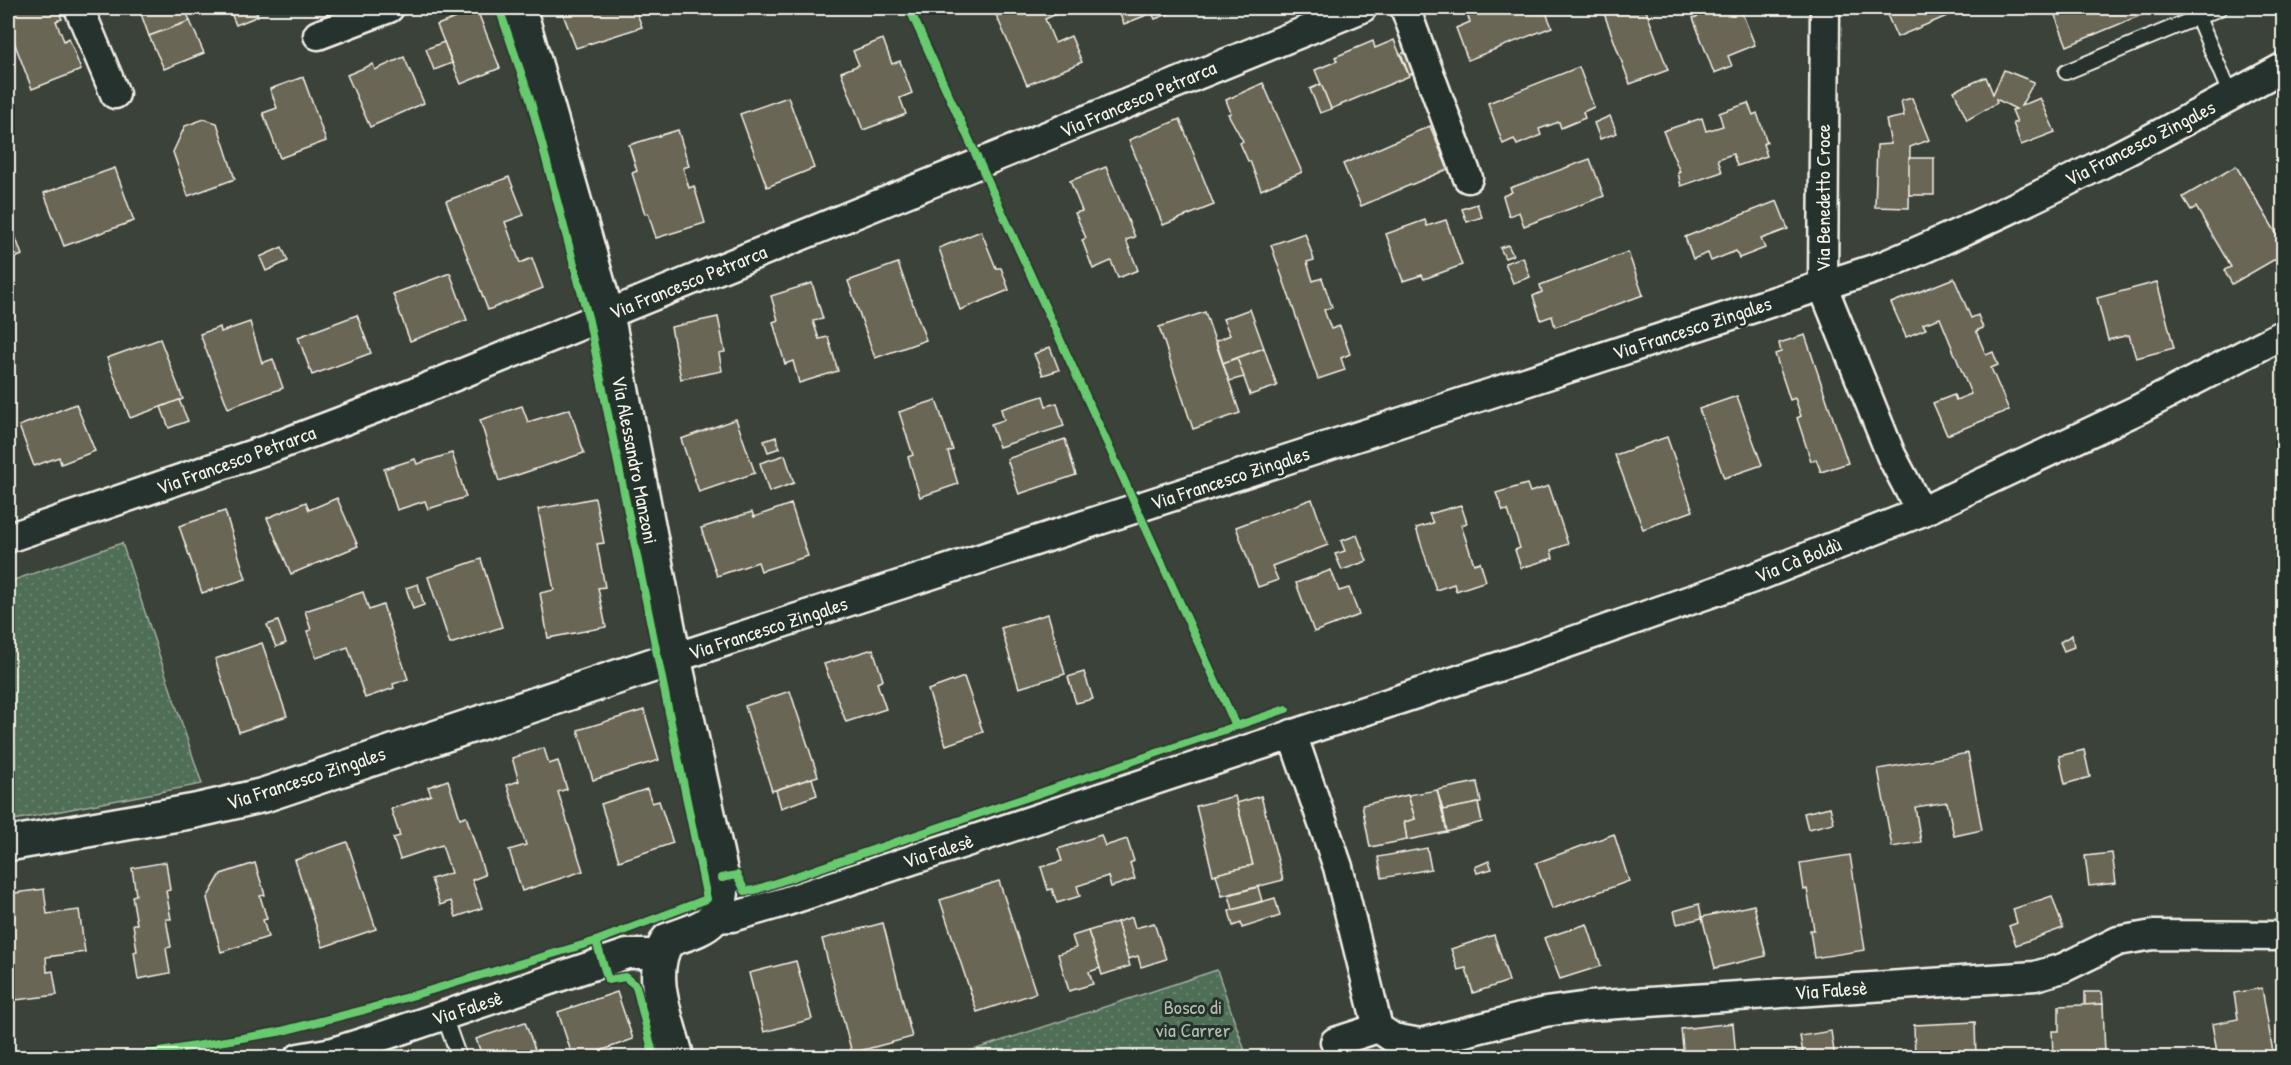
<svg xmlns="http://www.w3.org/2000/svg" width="2291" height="1065" font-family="'Patrick Hand',sans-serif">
<defs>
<pattern id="park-dots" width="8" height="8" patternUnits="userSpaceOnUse" patternTransform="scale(1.5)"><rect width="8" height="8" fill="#4f6e57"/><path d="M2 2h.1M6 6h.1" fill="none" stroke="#69836f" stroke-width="1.8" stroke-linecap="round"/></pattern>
</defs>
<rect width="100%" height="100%" fill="#3b4239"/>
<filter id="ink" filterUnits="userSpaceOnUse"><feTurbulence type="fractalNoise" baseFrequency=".0167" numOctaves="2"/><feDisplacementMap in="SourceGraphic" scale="12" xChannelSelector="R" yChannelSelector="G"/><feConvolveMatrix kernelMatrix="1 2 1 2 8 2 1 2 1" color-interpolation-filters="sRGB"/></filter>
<g filter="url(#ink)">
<g fill="url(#park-dots)" stroke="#a2b0a0" stroke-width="1.5">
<polygon points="122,543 202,784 8,821 8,582"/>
<polygon points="1217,970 1247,1057 952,1057"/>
</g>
<g fill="#6b6654" stroke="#f4f1e8" stroke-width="1.5">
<polygon points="8,8 57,8 62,19 56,21 64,41 69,38 81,70 32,89 8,26"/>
<polygon points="157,8 185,8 190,21 149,36 141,14"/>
<polygon points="229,8 267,8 256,12 258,16 236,25"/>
<polygon points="565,8 635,8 642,27 576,48 561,9"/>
<polygon points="993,8 1070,8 1045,19 1055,43 1071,36 1082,62 1027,85"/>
<polygon points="1117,8 1184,8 1155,19 1152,13 1124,24"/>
<polygon points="1483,8 1544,8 1552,27 1468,60 1456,28 1470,22 1467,14"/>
<polygon points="1602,8 1645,8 1668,70 1630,84"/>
<polygon points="1721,8 1740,8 1755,45 1728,56 1732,66 1714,73 1693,18"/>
<polygon points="1884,8 1966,8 1897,37"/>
<polygon points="2067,8 2158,8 2067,46 2054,13"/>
<polygon points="477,10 500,68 461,84 437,25"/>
<polygon points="190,21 204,53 164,69 149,36"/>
<polygon points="883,39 892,64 900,61 912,93 900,98 906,114 863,130 841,72 859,65 853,51"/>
<polygon points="1394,40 1409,76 1331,109 1315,70 1337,61 1335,57 1373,41 1375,48"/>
<polygon points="444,42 452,63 434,70 426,49"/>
<polygon points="1407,51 1415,72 1409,75 1401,54"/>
<polygon points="404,57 424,103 370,127 347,75 373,64 375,70"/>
<polygon points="1579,67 1594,107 1583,112 1585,118 1561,128 1559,122 1539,129 1541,135 1517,145 1514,139 1503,144 1488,103"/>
<polygon points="2004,70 2034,82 2021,106 2040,98 2055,132 2021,145 2013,123 2017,122 2012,110 2016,109 1996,99 1997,103 1967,120 1954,91 1986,77 1993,94"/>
<polygon points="303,77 326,141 280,158 263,113 277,108 270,89"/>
<polygon points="1263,83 1302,172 1261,190 1250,161 1248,161 1240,143 1243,141 1228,114 1231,113 1226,100"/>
<polygon points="1321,84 1331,109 1320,113 1310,89"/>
<polygon points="788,97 814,168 767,187 740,114"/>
<polygon points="1912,98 1929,140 1910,147 1909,208 1875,207 1877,145 1891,144 1886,120 1904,116 1901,101"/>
<polygon points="1748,103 1753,115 1757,113 1767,142 1763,144 1767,156 1737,166 1733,154 1718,159 1722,172 1681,186 1678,173 1680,172 1663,131 1702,118 1706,131 1723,126 1719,113"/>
<polygon points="1610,116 1617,133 1600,139 1594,123"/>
<polygon points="204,119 217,123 235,179 188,196 173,152 185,126"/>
<polygon points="1180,119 1214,205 1163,225 1129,140"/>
<polygon points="1430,126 1448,169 1361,206 1343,164"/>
<polygon points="678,130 689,166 683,168 689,188 694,186 705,223 656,238 648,213 645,214 632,173 637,171 629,145"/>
<rect x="1909" y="158" width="25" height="37"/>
<polygon points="1590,159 1604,196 1524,226 1519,212 1509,216 1503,196 1512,192 1510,188"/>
<polygon points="2236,166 2284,246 2284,254 2232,284 2224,270 2231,267 2196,207 2191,210 2183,197"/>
<polygon points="1106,167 1135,237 1126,240 1138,270 1118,278 1111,261 1093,269 1082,240 1086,238 1075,213 1082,211 1070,181"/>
<polygon points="115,168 134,221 64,246 44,193"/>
<polygon points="509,177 524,215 505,222 520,263 532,258 543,288 488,310 446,201"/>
<polygon points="1777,201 1788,229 1761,239 1765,248 1739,258 1736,251 1711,261 1708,253 1693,259 1685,237"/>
<polygon points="1477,204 1482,217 1467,222 1462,209"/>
<polygon points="8,216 22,255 8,261"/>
<polygon points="1425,220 1427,226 1446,220 1462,265 1424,279 1422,275 1403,281 1386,234"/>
<polygon points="981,231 996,268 1001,268 1009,290 960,310 939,248"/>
<polygon points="1305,233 1314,260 1307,262 1313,281 1322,278 1332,307 1324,310 1331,329 1340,326 1350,354 1341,358 1345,370 1318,379 1271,245"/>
<polygon points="1508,245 1513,255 1505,258 1500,248"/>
<polygon points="282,247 288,261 266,271 260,257"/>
<polygon points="1628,252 1643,295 1555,327 1552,316 1541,320 1533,296 1542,292 1540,285"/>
<polygon points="1523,257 1530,277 1513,283 1505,263"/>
<polygon points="898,263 926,340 875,358 848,281"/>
<polygon points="450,273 467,320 410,341 393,294"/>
<polygon points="1954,278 1971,318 1978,315 1983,328 1976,331 1986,355 1993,352 1998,365 1991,368 2009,410 1947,435 1933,403 1954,395 1956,400 1971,394 1940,318 1923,324 1926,329 1906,337 1891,303"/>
<polygon points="2157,282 2174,348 2136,358 2129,335 2108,340 2097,298"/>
<polygon points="812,283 823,319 813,321 819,339 828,337 838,371 799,383 793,361 785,364 773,322 778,320 771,296"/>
<polygon points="1250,309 1264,348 1223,363 1216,341 1230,335 1223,319"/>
<polygon points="1205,312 1240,413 1193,429 1159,327"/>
<polygon points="357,315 371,353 312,375 298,337"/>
<polygon points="718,317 725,352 719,353 722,371 681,379 671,327"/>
<polygon points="250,322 262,363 273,359 283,388 228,408 200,334 220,327 221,332"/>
<polygon points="1805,335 1848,463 1821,472 1816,459 1811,461 1797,418 1801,416 1795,398 1790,400 1775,354 1781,352 1779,343"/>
<polygon points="160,339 183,399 130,418 107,358"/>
<polygon points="1050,347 1059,370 1043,375 1034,354"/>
<polygon points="1264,348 1277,386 1250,395 1237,358"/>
<polygon points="1237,358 1244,377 1229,381 1223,363"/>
<polygon points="1043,396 1046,406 1057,403 1064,426 999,447 991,424 1004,420 1001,409"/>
<polygon points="1737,396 1762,465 1724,478 1699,409"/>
<polygon points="179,400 188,421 169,428 161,407"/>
<polygon points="936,400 953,450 948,452 958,484 920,497 908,457 913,455 899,412"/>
<polygon points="76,404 95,451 61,464 59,457 34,466 19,426"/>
<polygon points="522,406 528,422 570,409 584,453 499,481 480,420"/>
<polygon points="736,419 755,473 699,492 681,439"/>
<polygon points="776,437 780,448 768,452 764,441"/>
<polygon points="1667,437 1693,511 1643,529 1615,455"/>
<polygon points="1065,439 1076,475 1019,494 1007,459"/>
<polygon points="452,453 466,497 428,509 425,501 397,510 384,469 415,459 417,464"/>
<polygon points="785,455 794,483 769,492 760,463"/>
<polygon points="1527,484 1530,492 1549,486 1568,544 1551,550 1553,558 1521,568 1515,550 1520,548 1508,510 1503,511 1496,493"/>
<polygon points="337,498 358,546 291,574 267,518 306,502 309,510"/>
<polygon points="595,498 604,543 597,544 605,587 598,588 606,627 548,638 540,593 554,590 538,509"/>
<polygon points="1312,499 1328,545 1272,566 1278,580 1258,587 1236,527"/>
<polygon points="791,504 808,556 761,571 758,562 717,576 701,528 752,512 754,517"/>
<polygon points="1461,505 1467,523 1461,525 1474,564 1480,562 1486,581 1456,591 1454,584 1436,590 1416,528 1433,523 1429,514"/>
<polygon points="225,511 246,579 202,593 179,526"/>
<polygon points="1357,535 1367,561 1342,570 1335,554 1345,551 1341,541"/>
<polygon points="481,559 502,627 450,644 428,577"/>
<polygon points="1331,570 1339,591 1349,588 1359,615 1314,632 1296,583"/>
<polygon points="418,584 424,605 413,609 406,588"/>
<polygon points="363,592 369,610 383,605 408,679 393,684 394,688 365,698 348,647 316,658 307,631 311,630 305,611"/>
<polygon points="1048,614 1065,674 1019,688 1001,628"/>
<polygon points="278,621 286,643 276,647 267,625"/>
<polygon points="2072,635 2074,647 2064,651 2060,642"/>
<polygon points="262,643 287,716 239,732 215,659"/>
<polygon points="873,649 883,680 877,683 886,709 846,722 824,664"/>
<polygon points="1084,672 1093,699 1076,703 1068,677"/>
<polygon points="964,677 983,732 946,745 928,690"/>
<polygon points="790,691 818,776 772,791 745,706"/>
<polygon points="644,710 659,760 593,780 578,730"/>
<polygon points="544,748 549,764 558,761 567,789 558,792 583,871 522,891 509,850 526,845 507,785 519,781 512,758"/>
<polygon points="2084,750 2090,777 2065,784 2059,756"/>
<polygon points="1968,753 1982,830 1954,836 1947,802 1915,807 1921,842 1892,847 1878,769"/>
<polygon points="812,778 817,795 781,808 776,790"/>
<polygon points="448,780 460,818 466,816 485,875 472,880 482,908 456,917 451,901 440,905 431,879 451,873 442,845 400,859 393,838 400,836 391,809 431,795 428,787"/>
<polygon points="1477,782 1481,803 1443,810 1437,790"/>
<polygon points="647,789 652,803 659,801 673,843 619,861 601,804"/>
<polygon points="1437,790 1447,832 1407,840 1404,822 1415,819 1408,795"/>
<polygon points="1408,795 1415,819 1404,822 1407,840 1370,847 1362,805"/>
<polygon points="1235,796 1253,865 1213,875 1196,806"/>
<polygon points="1261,796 1283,880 1222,896 1216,874 1253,865 1237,803"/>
<polygon points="1478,803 1482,822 1447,832 1443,810"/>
<polygon points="1830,807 1834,823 1808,829 1804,813"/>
<polygon points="1614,834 1629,881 1552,909 1536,863"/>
<polygon points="1101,835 1105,846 1127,839 1134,861 1130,863 1135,879 1111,887 1108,876 1077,886 1080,896 1057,903 1052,889 1048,890 1041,867 1062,861 1058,849"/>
<polygon points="347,842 376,929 323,947 295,860"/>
<polygon points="1427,848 1431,869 1382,878 1378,857"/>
<polygon points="2112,853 2116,883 2089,886 2085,856"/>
<polygon points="1850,855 1865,950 1814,958 1810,930 1814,930 1810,906 1807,889 1804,890 1800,863"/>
<polygon points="1489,861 1492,869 1477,873 1475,867"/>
<polygon points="166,862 170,890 166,891 171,919 166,919 171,947 166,948 170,973 138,979 134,952 137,951 133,924 137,924 132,896 136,895 132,868"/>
<polygon points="255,863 265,895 260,896 267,919 263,920 268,937 221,952 207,898 221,874"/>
<polygon points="999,881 1036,993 977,1012 940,900"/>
<polygon points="1258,887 1262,901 1233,910 1229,895"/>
<polygon points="44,889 47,914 79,910 85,952 46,957 47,972 53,971 57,995 16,1000 13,976 8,976 8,932 13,931 11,918 8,918 8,894"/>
<polygon points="2052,896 2063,928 2016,945 2009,926 2017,923 2013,909"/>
<polygon points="1275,898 1280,916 1242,928 1241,923 1233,926 1229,911"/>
<polygon points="1699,904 1702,918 1677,924 1674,911"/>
<polygon points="1754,905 1766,956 1715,968 1702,917"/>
<polygon points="1132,917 1135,928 1154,923 1166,959 1141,967 1138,956 1128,959 1117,922"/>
<polygon points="1117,922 1130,966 1102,975 1088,931"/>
<polygon points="883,923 912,1037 852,1053 822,939"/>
<polygon points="1587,924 1601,966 1560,979 1544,938"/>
<polygon points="1088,931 1100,968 1089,972 1093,984 1069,991 1058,954 1076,948 1072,936"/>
<polygon points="1494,935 1509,981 1473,993 1466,968 1458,970 1451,949"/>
<polygon points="796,961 812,1019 764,1032 749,973"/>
<polygon points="2262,988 2274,1058 2218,1058 2212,1024 2238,1019 2234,993"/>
<polygon points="617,992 633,1039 581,1058 573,1058 558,1012"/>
<polygon points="2085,992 2102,992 2103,1004 2085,1005"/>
<polygon points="2103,1004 2105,1054 2053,1056 2052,1031 2059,1031 2059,1006"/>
<polygon points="525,1022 538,1058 483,1058 476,1039"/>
<polygon points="1975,1022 1976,1058 1915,1058 1914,1025"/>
<polygon points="1733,1023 1736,1058 1684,1058 1681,1029"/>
<polygon points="1831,1031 1835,1058 1804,1058 1800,1036"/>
<polygon points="1625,1049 1627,1058 1598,1058 1597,1055"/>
<polygon points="1803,1051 1804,1058 1774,1058 1773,1056"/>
</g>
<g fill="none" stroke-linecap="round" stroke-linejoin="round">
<g stroke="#f4f1e8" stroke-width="18">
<g id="service">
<polyline points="2194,8 2231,96"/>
<polyline points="2066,72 2220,8"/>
<polyline points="444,1016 459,1058"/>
</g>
</g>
<g stroke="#f4f1e8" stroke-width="33">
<g id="minor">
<polyline points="79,8 115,94"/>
<polyline points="1405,8 1468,178"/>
<polyline points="1825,8 1823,287 1891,455 1921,512"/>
<polyline points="318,35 389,8"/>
<polyline points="8,538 274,447 379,407 1362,8"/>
<path d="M674 658 1883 266C2020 209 2153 139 2284 67"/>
<polyline points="1292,734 1338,867 1378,1028 1393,1038 1420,1043 1545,1012 1589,1006 2035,976 2063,968 2118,941 2153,935 2284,936"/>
<polyline points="715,918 732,917 781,903 1519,660 1759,576 1921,512 2137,410 2284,334"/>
<polyline points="1335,1042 1378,1028"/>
<polyline points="299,1058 333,1052 374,1039 627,954 660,954"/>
</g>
</g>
<g stroke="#f4f1e8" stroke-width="38">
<g id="tertiary">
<path d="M519 8 607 315 674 658 722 878C722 925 708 926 668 940 646 974 668 1022 677 1058"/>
<polyline points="8,844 195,811 264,795 674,658"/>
</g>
</g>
<use href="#service" stroke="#26332d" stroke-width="14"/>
<use href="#minor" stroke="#26332d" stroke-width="28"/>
<use href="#tertiary" stroke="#26332d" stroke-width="33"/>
<g stroke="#26332d" stroke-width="11">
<g id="cycleway">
<polyline points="499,8 530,99 589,321 707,899 596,941 608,980 625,977 636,986 654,1058"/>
<polyline points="909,8 1236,726"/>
<polyline points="722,878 737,875 745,891 755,890 1286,709"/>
<polyline points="124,1058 278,1032 364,1010 596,941"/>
</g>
</g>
<use href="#cycleway" stroke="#67ca6e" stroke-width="8"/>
</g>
</g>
<g text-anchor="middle" stroke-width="6" stroke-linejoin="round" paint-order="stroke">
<g font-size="20" fill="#f4f1e8" stroke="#26332d">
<text transform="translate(1138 99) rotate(-23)" y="7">Via Francesco Petrarca</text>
<text transform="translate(2140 143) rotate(-27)" y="7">Via Francesco Zingales</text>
<text transform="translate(1823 198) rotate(-90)" y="7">Via Benedetto Croce</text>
<text transform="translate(688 282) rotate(-22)" y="7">Via Francesco Petrarca</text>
<text transform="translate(1692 328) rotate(-18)" y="7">Via Francesco Zingales</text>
<text transform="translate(236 460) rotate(-20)" y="7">Via Francesco Petrarca</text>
<text transform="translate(635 460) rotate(79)" y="7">Via Alessandro Manzoni</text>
<text transform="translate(1230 478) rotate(-18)" y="7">Via Francesco Zingales</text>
<text transform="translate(1798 560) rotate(-22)" y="7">Via Cà Boldù</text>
<text transform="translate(768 628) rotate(-18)" y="7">Via Francesco Zingales</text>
<text transform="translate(306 778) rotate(-18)" y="7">Via Francesco Zingales</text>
<text transform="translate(938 851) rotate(-18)" y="7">Via Falesè</text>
<text transform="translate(1831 990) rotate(-4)" y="7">Via Falesè</text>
<text transform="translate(467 1008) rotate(-18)" y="7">Via Falesè</text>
</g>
<g font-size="20" fill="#b2bdae" stroke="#26332d">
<text x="1193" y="1014">Bosco di<tspan x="1193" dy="23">via Carrer</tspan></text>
</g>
</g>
<rect width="2291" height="1065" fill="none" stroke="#26332d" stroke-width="30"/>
<rect x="15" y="15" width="2261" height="1035" fill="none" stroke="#f4f1e8" stroke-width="2" filter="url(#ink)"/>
</svg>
